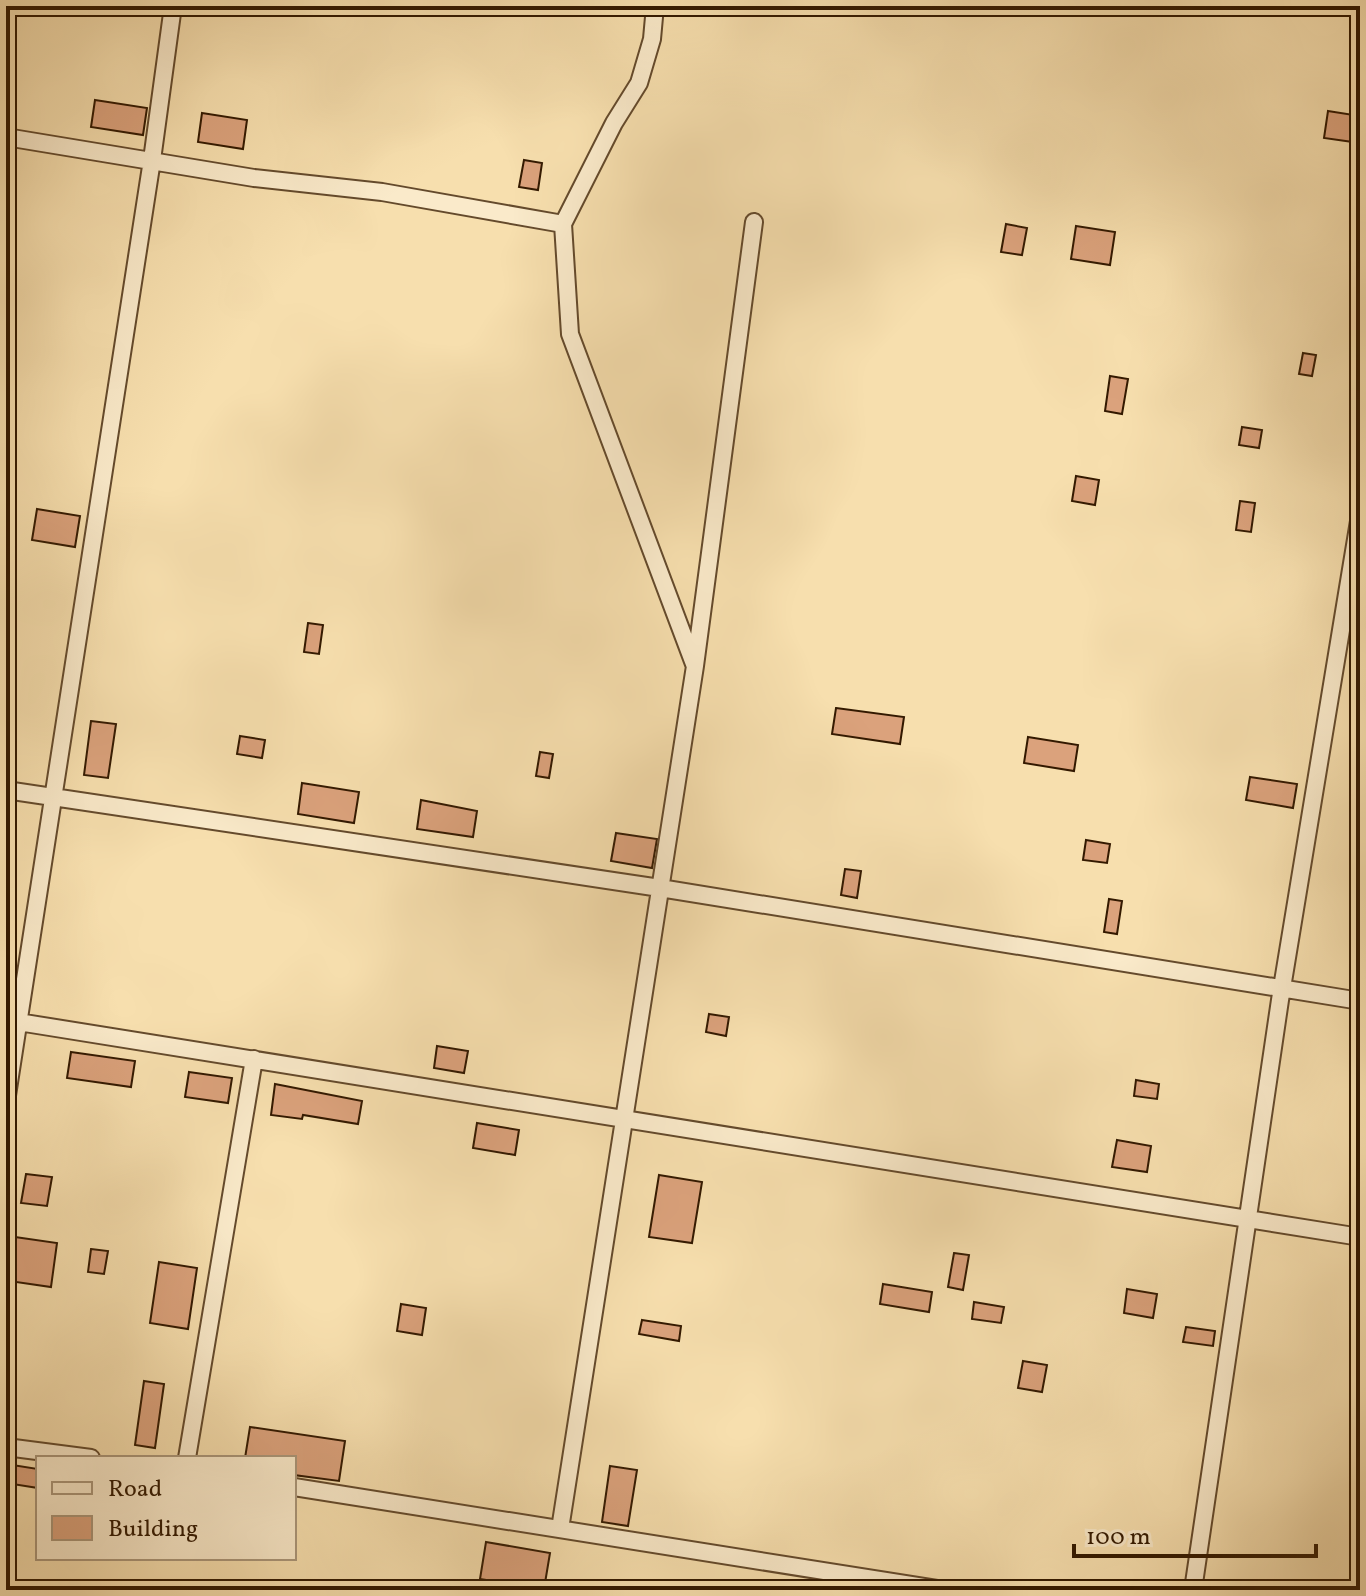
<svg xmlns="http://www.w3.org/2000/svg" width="1366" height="1596" font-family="Vollkorn,serif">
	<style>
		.building { fill: #dba27c; stroke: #331900; stroke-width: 2 }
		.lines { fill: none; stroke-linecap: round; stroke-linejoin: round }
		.minor-casing { stroke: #644a2c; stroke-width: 20 }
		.minor { stroke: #faeaca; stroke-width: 16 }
	</style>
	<rect width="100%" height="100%" fill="#f7dfae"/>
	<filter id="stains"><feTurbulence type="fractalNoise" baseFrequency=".0025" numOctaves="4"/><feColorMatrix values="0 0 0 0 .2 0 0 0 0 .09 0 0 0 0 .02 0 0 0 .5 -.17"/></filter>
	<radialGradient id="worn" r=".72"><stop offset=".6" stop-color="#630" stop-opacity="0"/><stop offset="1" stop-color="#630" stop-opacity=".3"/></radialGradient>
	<!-- building -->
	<path class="building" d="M95,100l52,8 -4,27 -52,-8z
		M1328,111l32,5v27l-36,-5z
		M202,113l45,7 -4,29 -45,-7z
		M524,160l18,3 -4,27 -19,-3z
		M1006,224l21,4 -5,27 -21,-3z
		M1076,226l39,6 -5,33 -39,-6z
		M1303,353l13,2 -4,21 -13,-2z
		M1110,376l18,3 -6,35 -17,-3z
		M1242,427l20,3 -3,18 -20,-3z
		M1076,476l23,4 -4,25 -23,-4z
		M1240,501l15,2 -4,29 -15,-2z
		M37,509l43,7 -5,31 -43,-7z
		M308,623l15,2 -4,29 -15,-2z
		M836,708l68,9 -4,27 -68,-10z
		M91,721l25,3 -8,54 -24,-3z
		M240,736l25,4 -3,18 -25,-4z
		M1028,737l50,8 -4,26 -50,-8z
		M540,752l13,2 -4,24 -13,-2z
		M1250,777l47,7 -4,24 -47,-8z
		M302,783l57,9 -5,31 -56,-9z
		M421,800l56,11 -4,26 -56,-8z
		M616,833l41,6 -5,29 -41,-7z
		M1086,840l24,4 -3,19 -24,-3z
		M845,869l16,2 -4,27 -16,-3z
		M1109,899l13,2 -5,33 -13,-2z
		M709,1014l20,3 -3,19 -20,-4z
		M437,1046l31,5 -4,22 -30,-5z
		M71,1052l64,9 -4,26 -64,-9z
		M189,1072l43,6 -4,25 -43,-6z
		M1136,1080l23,4 -2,15 -23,-3z
		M275,1084l87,17 -4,23 -55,-9 -1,4 -31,-4z
		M477,1123l42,7 -4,25 -42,-7z
		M1117,1140l34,6 -4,26 -35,-5z
		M26,1174l26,3 -5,29 -26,-3z
		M659,1175l43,7 -10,61 -43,-6z
		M15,1237l42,6 -6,44 -42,-6z
		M91,1249l17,2 -4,23 -16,-2z
		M954,1253l15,2 -6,35 -15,-3z
		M159,1262l38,6 -9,61 -38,-6z
		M883,1284l49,8 -3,20 -49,-8z
		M1127,1289l30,5 -4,24 -29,-5z
		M974,1302l30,5 -3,16 -29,-4z
		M401,1304l25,4 -4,27 -25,-4z
		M642,1320l39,6 -2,15 -40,-7z
		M1186,1327l29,4 -2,15 -30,-4z
		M1023,1361l24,4 -5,27 -24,-4z
		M144,1381l20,3 -9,64 -20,-3z
		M250,1427l95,14 -6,40 -45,-6v-17h-49z
		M6,1464l32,5v19l-32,-5z
		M610,1466l27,4 -9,56 -26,-4z
		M486,1542l64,11 -6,36 -64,-10z"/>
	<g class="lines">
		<defs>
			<path id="minor" d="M655,6l-3,33 -13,44 -25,40 -51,101 7,110 124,330
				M6,137l248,41 128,14 181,32
				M6,790l654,98 700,113
				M6,1020l1354,217
				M6,1102l146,-942 21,-154
				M6,1447l85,11
				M187,1458l67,-399
				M294,1487l649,103
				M560,1529l135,-863 59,-444
				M1193,1590l87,-590 80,-485"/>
		</defs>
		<!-- minor casing -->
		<use href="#minor" class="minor-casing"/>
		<!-- minor -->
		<use href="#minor" class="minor"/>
	</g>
	<!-- margin -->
	<rect width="1366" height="1596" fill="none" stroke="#f7dfae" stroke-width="32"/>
	<rect x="8" y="8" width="1350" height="1580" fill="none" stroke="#331900" stroke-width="4"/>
	<rect x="16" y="16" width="1334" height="1564" fill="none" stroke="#331900" stroke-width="2"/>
	<!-- legend -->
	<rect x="36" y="1456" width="260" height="104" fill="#faeaca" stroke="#aa9679" stroke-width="2"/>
	<rect x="52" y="1482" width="40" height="12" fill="#faeaca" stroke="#aa9679" stroke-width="2"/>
	<text x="108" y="1496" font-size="24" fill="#331900">Road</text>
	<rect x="52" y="1516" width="40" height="24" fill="#dba27c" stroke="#aa9679" stroke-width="2"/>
	<text x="108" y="1536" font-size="24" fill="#331900">Building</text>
	<!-- scale -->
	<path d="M1074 1544v12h242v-12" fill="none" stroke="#331900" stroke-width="4"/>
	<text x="1086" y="1544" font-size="24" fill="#331900" stroke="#faeaca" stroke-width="6" paint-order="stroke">100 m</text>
	<rect width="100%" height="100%" filter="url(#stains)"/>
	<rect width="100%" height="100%" fill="url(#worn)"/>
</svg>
